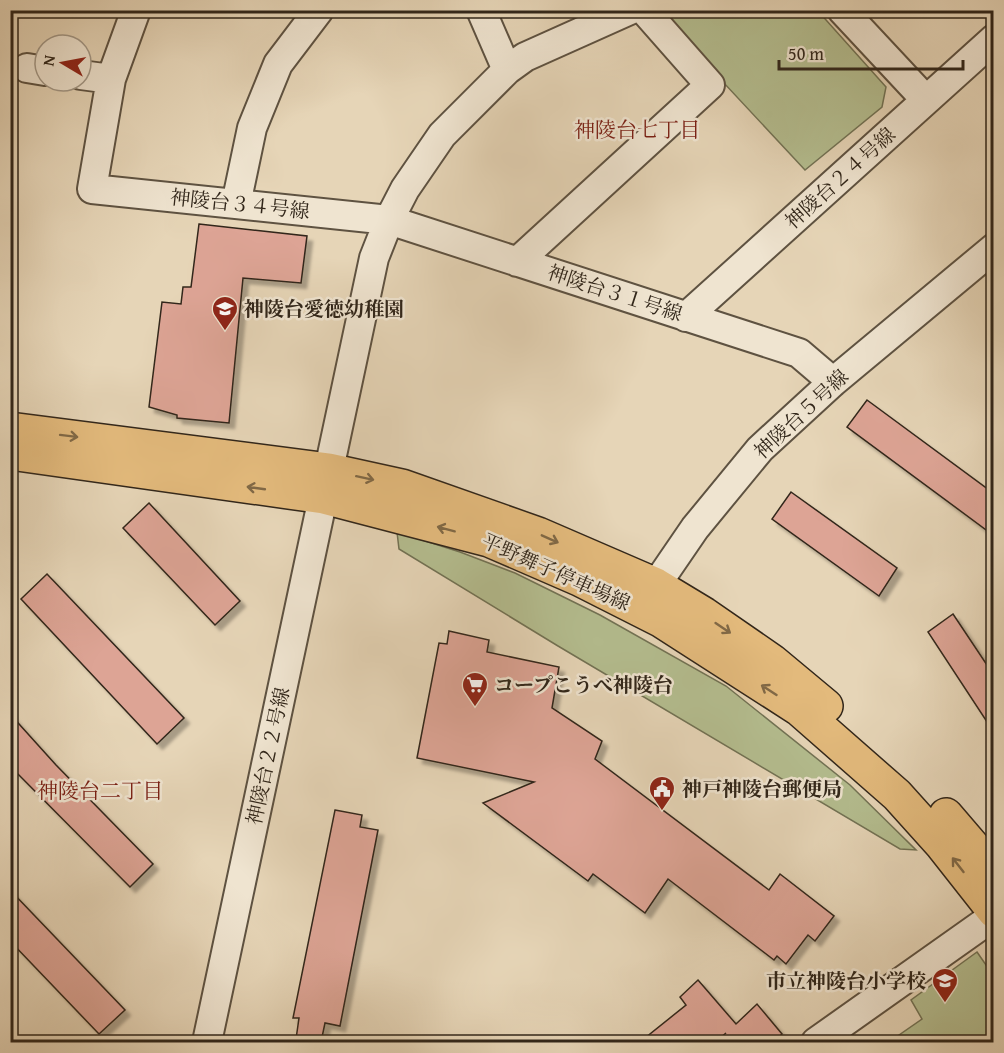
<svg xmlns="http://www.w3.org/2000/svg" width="1004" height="1053" font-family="'Gentium Book Plus','Noto Serif JP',serif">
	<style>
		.green { fill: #b4bd8f; stroke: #727254; stroke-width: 1.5 }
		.building { fill: #dda495; stroke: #31261a; stroke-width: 1.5; filter: url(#shadow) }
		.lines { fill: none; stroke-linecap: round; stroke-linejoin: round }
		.minor-casing { stroke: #5e5241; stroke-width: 32 }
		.major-casing { stroke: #31261a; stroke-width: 36 }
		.minor { stroke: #efe4d0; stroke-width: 28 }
		.major { stroke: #e3ba7c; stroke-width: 33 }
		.oneway { stroke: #816946 }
		.labels { text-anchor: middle; stroke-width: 5; stroke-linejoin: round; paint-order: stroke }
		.street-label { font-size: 20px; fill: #31261a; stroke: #efe4d0 }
		.poi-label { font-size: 20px; font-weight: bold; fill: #31261a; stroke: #efe4d0; text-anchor: start }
		.neighbourhood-label { font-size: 21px; fill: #7a1f14; stroke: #efe4d0 }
	</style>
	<defs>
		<filter id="shadow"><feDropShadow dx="5.5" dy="5.5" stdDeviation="1.5" flood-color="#0004"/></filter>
	</defs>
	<rect width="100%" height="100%" fill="#e6d5b7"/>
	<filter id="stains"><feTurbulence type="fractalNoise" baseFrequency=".00333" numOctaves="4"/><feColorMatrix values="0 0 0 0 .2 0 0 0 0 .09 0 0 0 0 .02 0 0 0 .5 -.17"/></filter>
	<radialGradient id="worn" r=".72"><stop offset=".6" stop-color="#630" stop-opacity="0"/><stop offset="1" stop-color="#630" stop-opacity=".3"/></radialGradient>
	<!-- green -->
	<path class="green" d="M673,11h145l68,76 -4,20 -77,63 -136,-146z
		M397,532l63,20 55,21 85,42 126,71 124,99 66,65 -16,-1 -342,-203 -159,-97z
		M977,952l16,23v67h-104l33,-23 -11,-19z"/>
	<!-- building -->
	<path class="building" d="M199,224l108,12 -6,47 -58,-5 -14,145 -52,-5v-3l-28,-8 13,-105 19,2 2,-17h8z
		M867,400l126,93v42l-146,-108z
		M791,492l106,76 -18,28 -107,-77z
		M149,503l91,98 -25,24 -92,-97z
		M47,574l137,144 -27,26 -136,-145z
		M953,614l40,60v57l-65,-99z
		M449,631l40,9 -2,12 72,15 -7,41 50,33 -7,18 174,131 11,-16 54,42 -19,25 -7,-6 -22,29 -9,-8 -3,4 -106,-81 -23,34 -52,-39 -5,7 -105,-78 51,-21 -117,-24 22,-115 8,1z
		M10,714l46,51 97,99 -23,23 -120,-121z
		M335,810l27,5 -2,12 18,3 -38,196 -15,-3 -4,19h-4l-21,-3 3,-21h-6z
		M10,890l115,120 -26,24 -89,-93z
		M698,980l38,44 21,-20 25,30 -9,8h-57l10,-9 -11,9h-75l46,-37 -6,-8z"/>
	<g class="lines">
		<defs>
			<path id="minor" d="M136,10l-25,69 -19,110 297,31 410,133 34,29
				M481,10l26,60
				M842,10l84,90
				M27,68l18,3
				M81,75l30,4
				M236,204l16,-76 26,-64 41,-54
				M517,262l193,-177 -66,-75
				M686,317l308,-278
				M648,606l8,-21 39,-57 65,-79 73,-67 161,-134
				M207,1042l167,-784 15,-38 16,-31 37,-54 65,-65 18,-13 105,-47
				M816,1042l178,-126"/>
			<path id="major" d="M10,429l319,41 73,16 136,48 118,51 48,29 68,47 54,45
				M10,453l314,44 165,43 90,39 83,42 137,88 98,86 45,50 52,66
				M946,815l48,56"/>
		</defs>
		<!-- minor casing -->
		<use href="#minor" class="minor-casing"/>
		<!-- major casing -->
		<use href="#major" class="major-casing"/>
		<!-- minor -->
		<use href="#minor" class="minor"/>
		<!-- major -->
		<use href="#major" class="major"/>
	</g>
	<!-- one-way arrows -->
	<defs><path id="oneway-shaft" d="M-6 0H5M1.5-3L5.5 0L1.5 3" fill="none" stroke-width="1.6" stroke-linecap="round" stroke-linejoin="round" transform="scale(1.5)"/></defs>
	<g class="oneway">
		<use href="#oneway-shaft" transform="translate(69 436) rotate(7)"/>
		<use href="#oneway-shaft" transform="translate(365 478) rotate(12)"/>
		<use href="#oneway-shaft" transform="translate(256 488) rotate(-172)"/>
		<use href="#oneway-shaft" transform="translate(446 529) rotate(-165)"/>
		<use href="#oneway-shaft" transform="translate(550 539) rotate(24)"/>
		<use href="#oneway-shaft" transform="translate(723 628) rotate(34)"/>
		<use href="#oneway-shaft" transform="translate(769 690) rotate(-147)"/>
		<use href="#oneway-shaft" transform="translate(958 865) rotate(-128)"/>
	</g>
	<!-- icons -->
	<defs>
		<symbol id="school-pin" viewBox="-11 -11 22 30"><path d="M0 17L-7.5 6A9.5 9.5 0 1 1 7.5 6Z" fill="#8f2418" stroke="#efe4d0"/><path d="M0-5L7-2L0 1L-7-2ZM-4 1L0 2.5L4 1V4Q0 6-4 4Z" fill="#fff"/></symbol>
		<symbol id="supermarket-pin" viewBox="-11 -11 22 30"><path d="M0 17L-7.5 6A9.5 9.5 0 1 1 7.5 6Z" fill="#8f2418" stroke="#efe4d0"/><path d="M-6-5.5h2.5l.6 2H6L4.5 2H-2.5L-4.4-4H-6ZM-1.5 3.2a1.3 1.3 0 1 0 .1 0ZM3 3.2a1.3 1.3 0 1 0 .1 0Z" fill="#fff"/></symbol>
		<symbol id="civic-pin" viewBox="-11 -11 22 30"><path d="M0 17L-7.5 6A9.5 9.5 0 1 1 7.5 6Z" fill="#8f2418" stroke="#efe4d0"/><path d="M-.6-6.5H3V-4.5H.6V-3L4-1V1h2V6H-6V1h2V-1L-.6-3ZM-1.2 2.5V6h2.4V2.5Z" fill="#fff"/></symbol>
	</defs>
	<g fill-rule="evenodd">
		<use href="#school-pin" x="210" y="294" width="30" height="40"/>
		<use href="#supermarket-pin" x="460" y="670" width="30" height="40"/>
		<use href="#civic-pin" x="647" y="774" width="30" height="40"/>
		<use href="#school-pin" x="930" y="966" width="30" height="40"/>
	</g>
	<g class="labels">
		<!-- street labels -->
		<g class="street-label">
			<text transform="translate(840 178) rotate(-42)" y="7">神陵台２４号線</text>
			<text transform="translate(240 204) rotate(6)" y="7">神陵台３４号線</text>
			<text transform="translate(615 293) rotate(18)" y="7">神陵台３１号線</text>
			<text transform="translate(801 414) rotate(-43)" y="7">神陵台５号線</text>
			<text transform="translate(556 572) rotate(24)" y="7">平野舞子停車場線</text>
			<text transform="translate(268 756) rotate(-78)" y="7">神陵台２２号線</text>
		</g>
		<!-- poi labels -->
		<g class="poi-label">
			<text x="244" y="316">神陵台愛徳幼稚園</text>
			<text x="494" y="692">コープこうべ神陵台</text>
			<text x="682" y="796">神戸神陵台郵便局</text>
			<text x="926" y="988" text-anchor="end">市立神陵台小学校</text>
		</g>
		<!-- neighbourhood labels -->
		<g class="neighbourhood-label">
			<text x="637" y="137">神陵台七丁目</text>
			<text x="100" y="798">神陵台二丁目</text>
		</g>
	</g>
	<!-- margin -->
	<rect width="1004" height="1053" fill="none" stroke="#e6d5b7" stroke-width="36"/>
	<rect x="12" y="12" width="980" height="1029" fill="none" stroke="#31261a" stroke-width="3"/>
	<rect x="18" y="18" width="968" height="1017" fill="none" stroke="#31261a" stroke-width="1.5"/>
	<!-- north arrow -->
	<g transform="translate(63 63) rotate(280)"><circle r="28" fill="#efe4d0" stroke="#a39887" stroke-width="1.5"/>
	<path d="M0-4.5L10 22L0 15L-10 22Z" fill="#8f2418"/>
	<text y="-9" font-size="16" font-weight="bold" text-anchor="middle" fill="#31261a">N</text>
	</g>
	<!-- scale -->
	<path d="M779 60v9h184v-9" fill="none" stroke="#31261a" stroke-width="3"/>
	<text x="788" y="60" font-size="18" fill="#31261a" stroke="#efe4d0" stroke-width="4.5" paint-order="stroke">50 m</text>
	<rect width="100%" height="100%" filter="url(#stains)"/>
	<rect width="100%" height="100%" fill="url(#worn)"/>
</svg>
